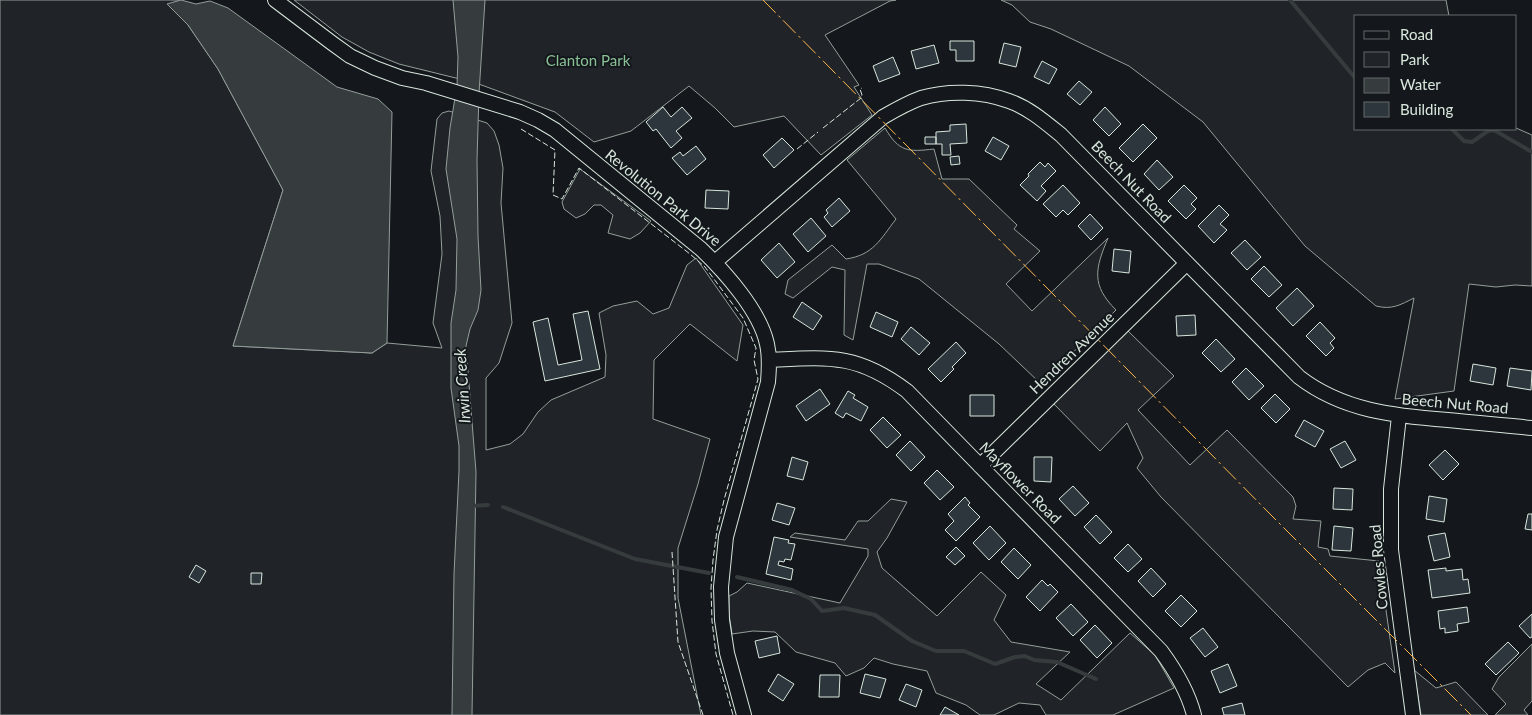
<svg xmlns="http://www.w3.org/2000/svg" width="1532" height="715" font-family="Lato,sans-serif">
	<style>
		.green { fill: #202428; stroke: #939e99 }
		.parking { fill: #24282b; stroke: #939e99 }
		.water { fill: #363b3e; stroke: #939e99 }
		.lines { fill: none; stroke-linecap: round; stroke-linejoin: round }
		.stream { stroke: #363b3e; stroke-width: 4 }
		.building { fill: #2c363c; stroke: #d8e6dc }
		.minor-casing { stroke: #d8e6dc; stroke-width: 16 }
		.minor { stroke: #14181c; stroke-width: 14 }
		.fence { stroke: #d8e6dc; stroke-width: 1; stroke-dasharray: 6 2.5; stroke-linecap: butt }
		.power { stroke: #ffb74d; stroke-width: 1; stroke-dasharray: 18 4 2.5 4; stroke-linecap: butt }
		.labels { text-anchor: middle; stroke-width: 4; stroke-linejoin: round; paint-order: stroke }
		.park-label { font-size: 15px; fill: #8ac095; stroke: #14181c }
		.street-label { font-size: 15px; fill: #d8e6dc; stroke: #14181c }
		.water-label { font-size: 16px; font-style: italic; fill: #d8e6dc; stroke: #14181c }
	</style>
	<rect width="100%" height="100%" fill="#14181c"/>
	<!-- green -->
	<path class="green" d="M0,0h182l-14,5 20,20 30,44 65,121 -50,156 139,7 15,-10 55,5 -9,-25 9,-69 -2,-38 -9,-45 6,-52 5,-6 7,-2 38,12 7,8 5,14 4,23 -2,35 11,120 -13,40 -13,15v72l24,-6 13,-10 15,-22 13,-12 54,-23 1,-22 -7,-42 14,-7 24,-5 16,13 16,-6 18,-43 9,-7 47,67 -6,36 -47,-37 -36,36 -1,59 57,20 -12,45 -20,64v50l23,117h-701z
		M294,0h602l-6,1 -65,34 34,50 -5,2 18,28 -51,40 -37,-39 -50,11 -19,-19 -26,-22 -58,45 -37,11 -39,-30 -79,-29 -77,-19 -30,-12 -27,-15z
		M1001,0h445l3,16h-93v113l160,-1 16,7v151l-17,-1 -19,2 -27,-3 -15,107 -59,8 19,-101c-14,7 -22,12 -38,8l-71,-60 -102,-124 -74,-56 -78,-37 -21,-7 -18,-17z
		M885,128c14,24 23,24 49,21l8,30h27l48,46 -3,4 26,22 -34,33 26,27 76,-73c-13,31 -17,47 8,72l-75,74 -42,-40 -80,-65 -40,-15h-12l-14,76 -9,-5 1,-65 -13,-3 -39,31 -8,-4 3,-14 44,-35 14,14c27,-4 34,-19 50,-40l-49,-59z
		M580,169l71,52 -11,12 -10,6 -22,-6 5,-18 -12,-10h-7l-9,9 -9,4 -12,-9 -2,-7z
		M1128,331l46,45 -36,34 52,55 37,-35 66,67 3,9 -3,13 28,2 -3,26 10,2 2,7 49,5 16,112 -10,-10 -17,7 -20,17 -187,-190 -24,-29 6,-10 -16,-35 -27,28 -47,-48z
		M891,499l16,3 -20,36 -10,14 5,16 55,48 44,-44 25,23 -12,25 17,22 59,10 -34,32 25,16 69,-67 25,22 19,33 -61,27h-67l-6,-10 -21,-2 -25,12h-14l-14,-10 -30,-12 -9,-22 -34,-7 -19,-6 -10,10 -18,8 -11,-13 -39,-11 -21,-20 -22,-1 -21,3 -3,-20v-18l8,-4 10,-9 93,20 28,-47v-7l-78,-12 5,-4 50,7 13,-19h10z
		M1414,670l22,18 20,-6 32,33h-67z"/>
	<!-- parking -->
	<path class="parking" d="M1532,644v57l-8,9 4,5h-33l11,-11 -14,-15 7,-12z"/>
	<!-- water -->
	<path class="water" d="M181,0l15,4 14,-3 18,7 109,79 41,12 14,13 -5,231 -15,10 -139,-7 50,-156 -65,-121 -30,-44 -21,-21z
		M453,0h32l-6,93 -2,67 1,76 3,54 -3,20 -8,19 -4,17 10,126 -4,243h-20l2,-141 5,-103v-25l-8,-58v-65l5,-33 1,-51 -11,-70 4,-41 7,-42 1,-29z"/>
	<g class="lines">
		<!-- stream -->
		<path class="stream" d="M1290,0l66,79
			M1452,129l12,12 8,1 16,-11 6,-1 38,22
			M470,506l18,-1
			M503,507l132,52 74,14
			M737,577l55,13 19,9 11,12 22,-3 31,7 37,26 24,10h28l31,13 20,-7 10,-1 9,4 23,2 39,17"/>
	</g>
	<!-- building -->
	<path class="building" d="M950,41h24v20h-18v-11h-6z
		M1004,43l17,4 -5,20 -17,-4z
		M934,45l5,18 -23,6 -5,-18z
		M893,57l7,17 -21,8 -6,-16z
		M1042,61l15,8 -8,15 -15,-7z
		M1079,81l13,11 -12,13 -13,-11z
		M663,107l8,10 11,-10 10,11 -16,13 6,7 -11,10 -15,-19 -3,2 -7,-9z
		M1105,107l16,17 -12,12 -16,-16z
		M966,124l1,19 -17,1 1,11h-9v-11h-6v-12l14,-1v-6z
		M1143,124l14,14 -24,24 -14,-14z
		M925,137h11v7h-11z
		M993,137l16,9 -8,14 -16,-9z
		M782,138l12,12 -20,18 -11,-13z
		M696,146l10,13 -19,16 -15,-17 8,-6 3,4z
		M959,156l1,8 -9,1 -1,-8z
		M1157,160l16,17 -14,13 -15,-16z
		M1040,162l5,5 3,-4 8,8 -15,15 5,5 -9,10 -17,-16 9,-9 -1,-2z
		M1063,185l17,18 -12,12 -5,-5 -7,7 -13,-13z
		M1184,185l13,13 -6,6 5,5 -10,10 -18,-18z
		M706,190l23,1 -1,18 -23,-1z
		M839,198l11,13 -18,16 -8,-10 4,-4 -2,-3z
		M1219,205l10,10 -9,9 7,6 -13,13 -16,-17z
		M1090,214l13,14 -12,12 -13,-14z
		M811,218l15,18 -18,16 -15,-18z
		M1245,240l16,17 -14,13 -16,-17z
		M779,243l16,19 -18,16 -16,-18z
		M1114,249l17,2 -2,22 -17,-2z
		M1264,266l18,19 -13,12 -18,-18z
		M1297,288l17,18 -21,20 -17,-18z
		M802,302l20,14 -9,14 -20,-13z
		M588,311l12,58 -55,12 -12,-59 15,-4 10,47 24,-5 -9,-46z
		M876,312l22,10 -6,15 -22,-10z
		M1195,315l1,20 -19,1 -1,-20z
		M1320,322l15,16 -5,5 4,5 -8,8 -20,-20z
		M911,327l19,16 -11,12 -18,-16z
		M1216,339l19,20 -14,13 -19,-19z
		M956,342l10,11 -14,14 2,2 -13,13 -13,-13z
		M1473,364l23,4 -3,17 -23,-4z
		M1246,368l18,18 -15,14 -17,-18z
		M1510,368l22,3 -1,19 -24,-4z
		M820,389l10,15 -24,17 -10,-15z
		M848,391l7,4 -2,3 15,9 -7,14 -15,-8 -3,5 -8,-5z
		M1275,394l15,15 -14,14 -15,-15z
		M970,395h24v21h-24z
		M883,417l18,18 -14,13 -17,-18z
		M1304,420l20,11 -9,16 -20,-11z
		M910,441l15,16 -14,14 -15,-16z
		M1345,441l11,19 -15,8 -11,-19z
		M1445,450l14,14 -16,16 -14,-15z
		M792,457l16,5 -5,18 -16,-4z
		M1034,457h18l-1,25 -17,-1z
		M937,470l17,17 -14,13 -16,-17z
		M1073,486l16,17 -14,13 -16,-17z
		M1334,488l19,1 -1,21 -19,-1z
		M1429,496l18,3 -3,23 -18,-3z
		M965,497l5,6 -2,2 12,12 -24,24 -11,-11 9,-9 -6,-7z
		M777,503l18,5 -6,17 -17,-5z
		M1528,514h4v16l-7,-1z
		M1096,515l16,17 -12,12 -16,-17z
		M990,526l16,17 -17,17 -16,-17z
		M1334,526l19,2 -2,23 -19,-1z
		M1445,533l5,24 -16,4 -6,-25z
		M774,537l15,3 -1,3 7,1 -4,16 -6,-1 -1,3 -5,-1 -1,4 15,4 -2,11 -25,-6z
		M1128,544l14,15 -14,13 -14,-14z
		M956,547l9,9 -10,9 -9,-8z
		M1014,548l17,17 -13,14 -17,-17z
		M196,565l10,6 -7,12 -10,-6z
		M1151,568l15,16 -13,13 -15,-16z
		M1446,568v3l16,-2 1,11 5,-1 2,14 -38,5 -4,-28z
		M251,573h11l-1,11h-10z
		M1042,580l6,6 2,-2 8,8 -18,19 -14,-14z
		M1181,595l16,16 -16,16 -16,-16z
		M1071,604l17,18 -15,14 -17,-18z
		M1467,607l2,15 -12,2 1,7 -13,2v-5l-5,1 -2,-18z
		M1532,614v23l-2,1 -11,-12z
		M1095,625l17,18 -15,15 -17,-18z
		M1203,628l15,19 -13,10 -15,-19z
		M777,636l3,17 -21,5 -4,-17z
		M1508,642l11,11 -23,22 -11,-11z
		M1228,664l9,22 -17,7 -9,-22z
		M778,674l16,10 -11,17 -15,-10z
		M865,674l21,5 -6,19 -20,-5z
		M820,675h20l-1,22h-20z
		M906,684l16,6 -6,17 -17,-7z
		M1242,703l3,12h-21l-2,-7z
		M945,707l14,8h-19z"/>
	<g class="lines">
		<defs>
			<path id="minor" d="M275,0l57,43 18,13 25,12 27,10 24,5 94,29 18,8 17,10 146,119c24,23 59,62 66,95 3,13 2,25 1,38l-42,155 -5,50 1,33 5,33 17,62
				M715,262l168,-145c12,-7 24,-14 38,-19 27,-8 61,-7 88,3 20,7 36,21 52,34l238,242c44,34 96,39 149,43 28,3 56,5 84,8
				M769,360c59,-3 88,-7 138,31l254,260c14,19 27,41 33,64
				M1399,416l-8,73v61l22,165
				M980,466l207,-203"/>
		</defs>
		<!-- minor casing -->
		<use href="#minor" class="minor-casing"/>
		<!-- minor -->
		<use href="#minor" class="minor"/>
		<!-- fence -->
		<path class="fence" d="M823,128l38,-30 1,-3 -2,-6 2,-1
			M521,129l34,21 -2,45 9,4 17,-31 111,86 15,13 38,51 13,30 -2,12 4,19 -34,121 -7,30 -4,30 -2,28 1,33 4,33 17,61
			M797,149l21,-17
			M672,552l6,90 25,73"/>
		<!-- power -->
		<path class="power" d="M763,0l509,516 199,199"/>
	</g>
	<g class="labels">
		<!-- park labels -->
		<g class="park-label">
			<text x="588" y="66">Clanton Park</text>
		</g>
		<!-- street labels -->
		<g class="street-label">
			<text transform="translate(1131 182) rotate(46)" y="5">Beech Nut Road</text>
			<text transform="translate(663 198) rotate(39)" y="5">Revolution Park Drive</text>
			<text transform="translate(1072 353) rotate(-44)" y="5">Hendren Avenue</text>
			<text transform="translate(1455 404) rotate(5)" y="5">Beech Nut Road</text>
			<text transform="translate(1020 483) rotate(45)" y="5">Mayflower Road</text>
			<text transform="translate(1379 567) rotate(-95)" y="5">Cowles Road</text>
		</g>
		<!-- water labels -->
		<g class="water-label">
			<text transform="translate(462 386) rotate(-94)" y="6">Irwin Creek</text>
		</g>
	</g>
	<!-- legend -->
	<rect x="1354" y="15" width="162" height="115" fill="#14181c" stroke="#626a69"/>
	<rect x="1364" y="31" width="25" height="8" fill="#14181c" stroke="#626a69"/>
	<text x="1400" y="40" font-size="15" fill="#d8e6dc">Road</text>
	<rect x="1364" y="52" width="25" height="15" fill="#202428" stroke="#626a69"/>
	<text x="1400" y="65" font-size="15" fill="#d8e6dc">Park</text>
	<rect x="1364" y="78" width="25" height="15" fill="#363b3e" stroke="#626a69"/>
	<text x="1400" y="90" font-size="15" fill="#d8e6dc">Water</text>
	<rect x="1364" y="102" width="25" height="15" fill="#2c363c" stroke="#626a69"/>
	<text x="1400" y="115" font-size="15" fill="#d8e6dc">Building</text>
</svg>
